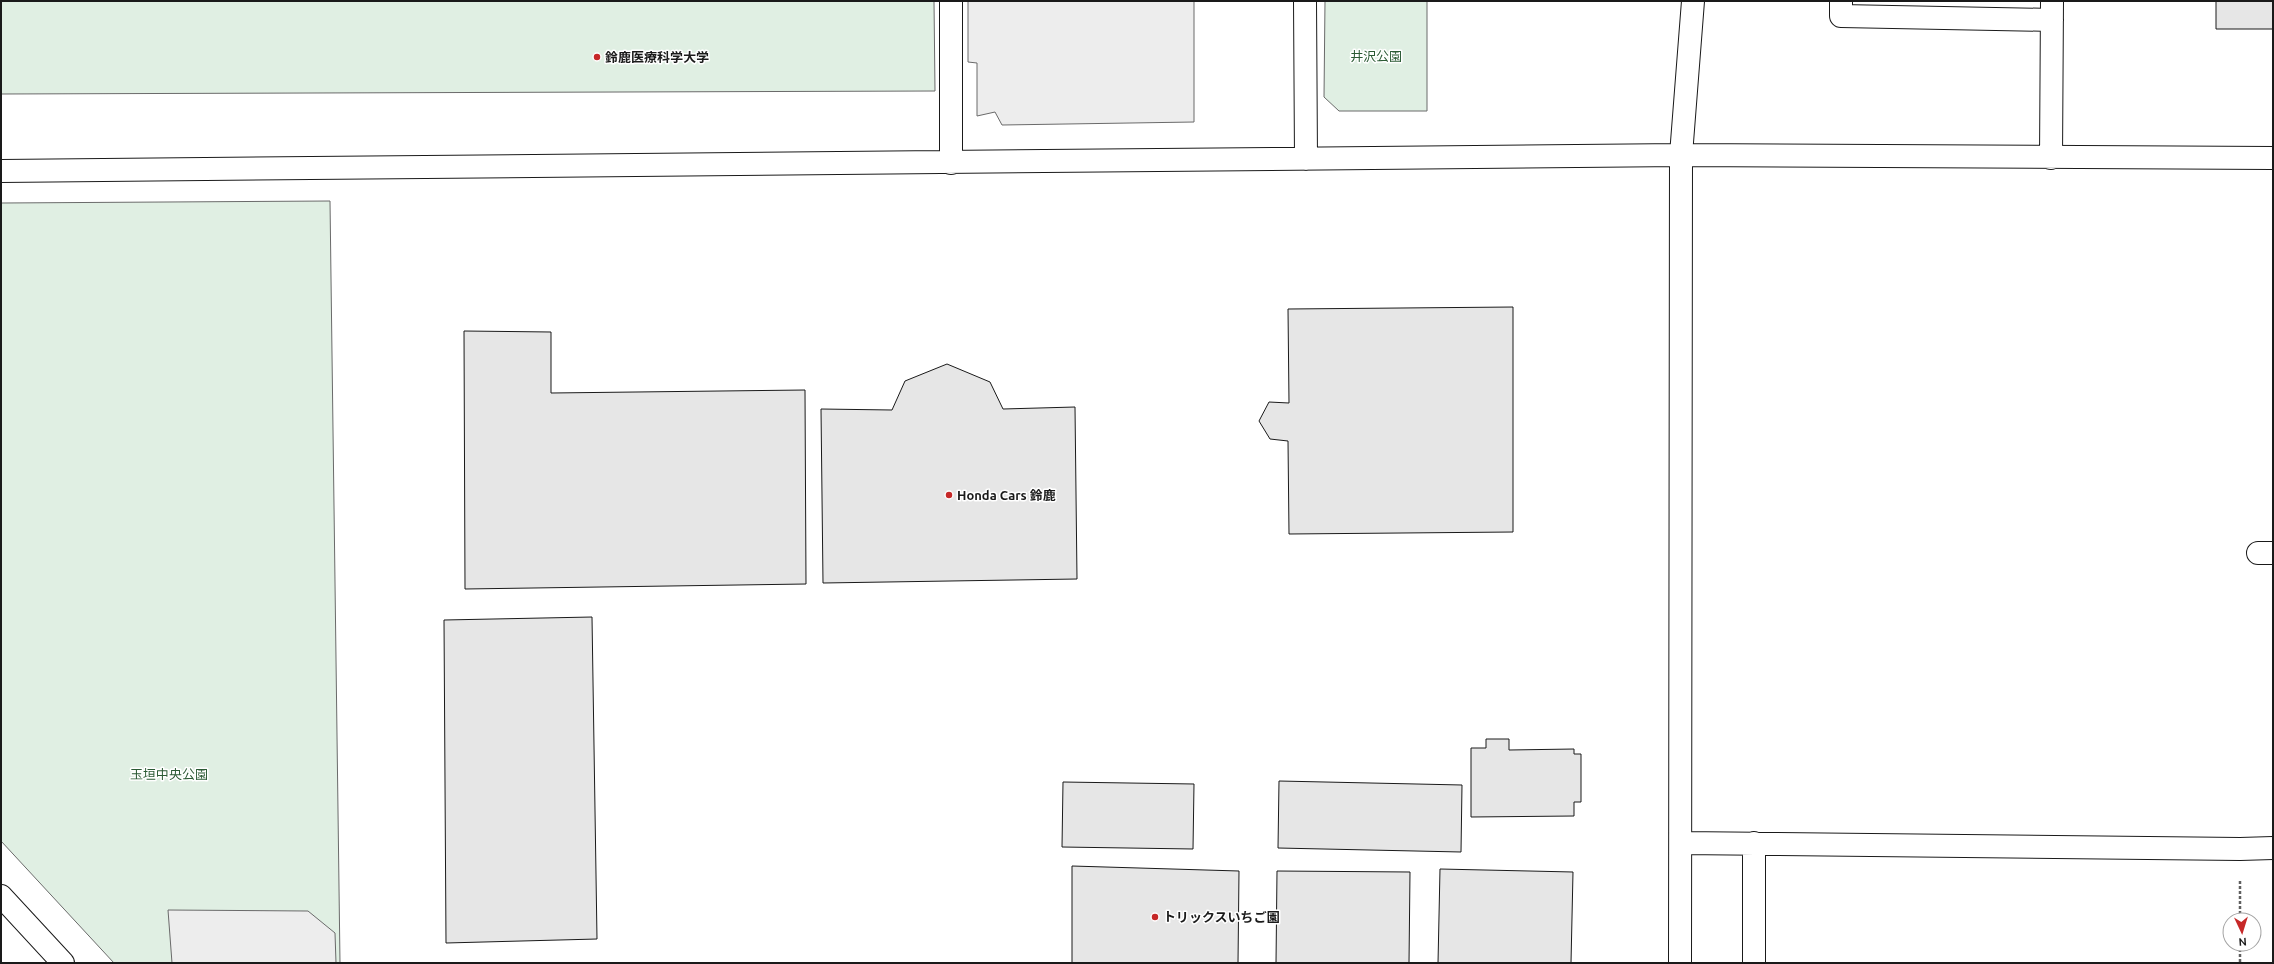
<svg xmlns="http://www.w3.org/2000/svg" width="2274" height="964" font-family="Ubuntu,'Noto Sans JP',sans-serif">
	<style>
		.green { fill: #e0efe3; stroke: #6a6a6a }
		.parking { fill: #ededed; stroke: #6a6a6a }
		.building { fill: #e6e6e6; stroke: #1a1a1a }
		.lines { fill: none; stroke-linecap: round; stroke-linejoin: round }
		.minor-casing { stroke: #1a1a1a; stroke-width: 24 }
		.path { stroke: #5f5f5f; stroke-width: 2.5; stroke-dasharray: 3 2; stroke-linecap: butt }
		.minor { stroke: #fff; stroke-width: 22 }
		.poi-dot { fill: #c62828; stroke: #fff; stroke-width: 1.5 }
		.labels { text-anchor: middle; stroke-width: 3; stroke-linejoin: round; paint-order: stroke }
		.park-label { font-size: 13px; fill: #2b5a34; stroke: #fff }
		.poi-label { font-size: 13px; font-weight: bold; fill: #1a1a1a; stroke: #fff; text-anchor: start }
	</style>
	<rect width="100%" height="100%" fill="#fff"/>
	<!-- green -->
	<path class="green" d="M1,1h933l1,90 -934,3z
		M1325,1h102v110h-88l-15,-14z
		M330,201l10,762h-226l-113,-122v-638z"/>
	<!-- parking -->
	<path class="parking" d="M968,1h226v121l-192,3 -7,-13 -18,4v-53l-9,-1z
		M168,910l140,1 27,22 1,30h-164z"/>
	<!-- building -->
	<path class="building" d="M2216,1h57v28h-57z
		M1513,307v225l-224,2 -1,-93 -18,-2 -11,-18 10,-19 20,1 -1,-94z
		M464,331l87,1v61l254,-3 1,194 -341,5z
		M947,364l43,18 13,27 72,-2 2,172 -254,4 -2,-174 71,1 13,-29z
		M592,617l5,322 -151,4 -2,-323z
		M1486,739h23v11l65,-1v5h7v48h-7v14l-103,1v-69h15z
		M1279,781l183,4 -1,67 -183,-4z
		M1063,782l131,2 -1,65 -131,-2z
		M1072,866l167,5 -1,92h-166z
		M1440,869l133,3 -2,91h-133z
		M1277,871l133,1 -1,91h-133z"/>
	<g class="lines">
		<defs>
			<path id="minor" d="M951,1v162
				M1305,1l1,158
				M1841,1v15l211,4
				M2051,158l1,-157
				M1,171l1680,-16 592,3
				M2258,553h15
				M1681,843l559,6 33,-1
				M1754,843v120
				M1,896l62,67
				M1680,963l1,-808 12,-154"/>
		</defs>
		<!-- minor casing -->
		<use href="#minor" class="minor-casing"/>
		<!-- path -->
		<path class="path" d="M2240,881v39
			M2240,944v19"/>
		<!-- minor -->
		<use href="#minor" class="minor"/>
	</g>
	<!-- markers -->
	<g class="poi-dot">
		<circle cx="597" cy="57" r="4"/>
		<circle cx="949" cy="495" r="4"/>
		<circle cx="1155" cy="917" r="4"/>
	</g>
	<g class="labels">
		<!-- park labels -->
		<g class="park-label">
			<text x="1376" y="61">井沢公園</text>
			<text x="169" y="779">玉垣中央公園</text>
		</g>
		<!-- poi labels -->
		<g class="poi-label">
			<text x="605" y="62">鈴鹿医療科学大学</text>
			<text x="957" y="500">Honda Cars 鈴鹿</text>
			<text x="1163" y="922">トリックスいちご園</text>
		</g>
	</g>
	<!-- border -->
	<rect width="2274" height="964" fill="none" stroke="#1a1a1a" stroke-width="4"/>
	<!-- north arrow -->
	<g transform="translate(2242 932) rotate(176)"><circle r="19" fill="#ffffff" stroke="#a3a3a3"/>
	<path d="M0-3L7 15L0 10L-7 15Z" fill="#c62828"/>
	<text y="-6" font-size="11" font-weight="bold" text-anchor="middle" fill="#1a1a1a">N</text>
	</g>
</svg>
